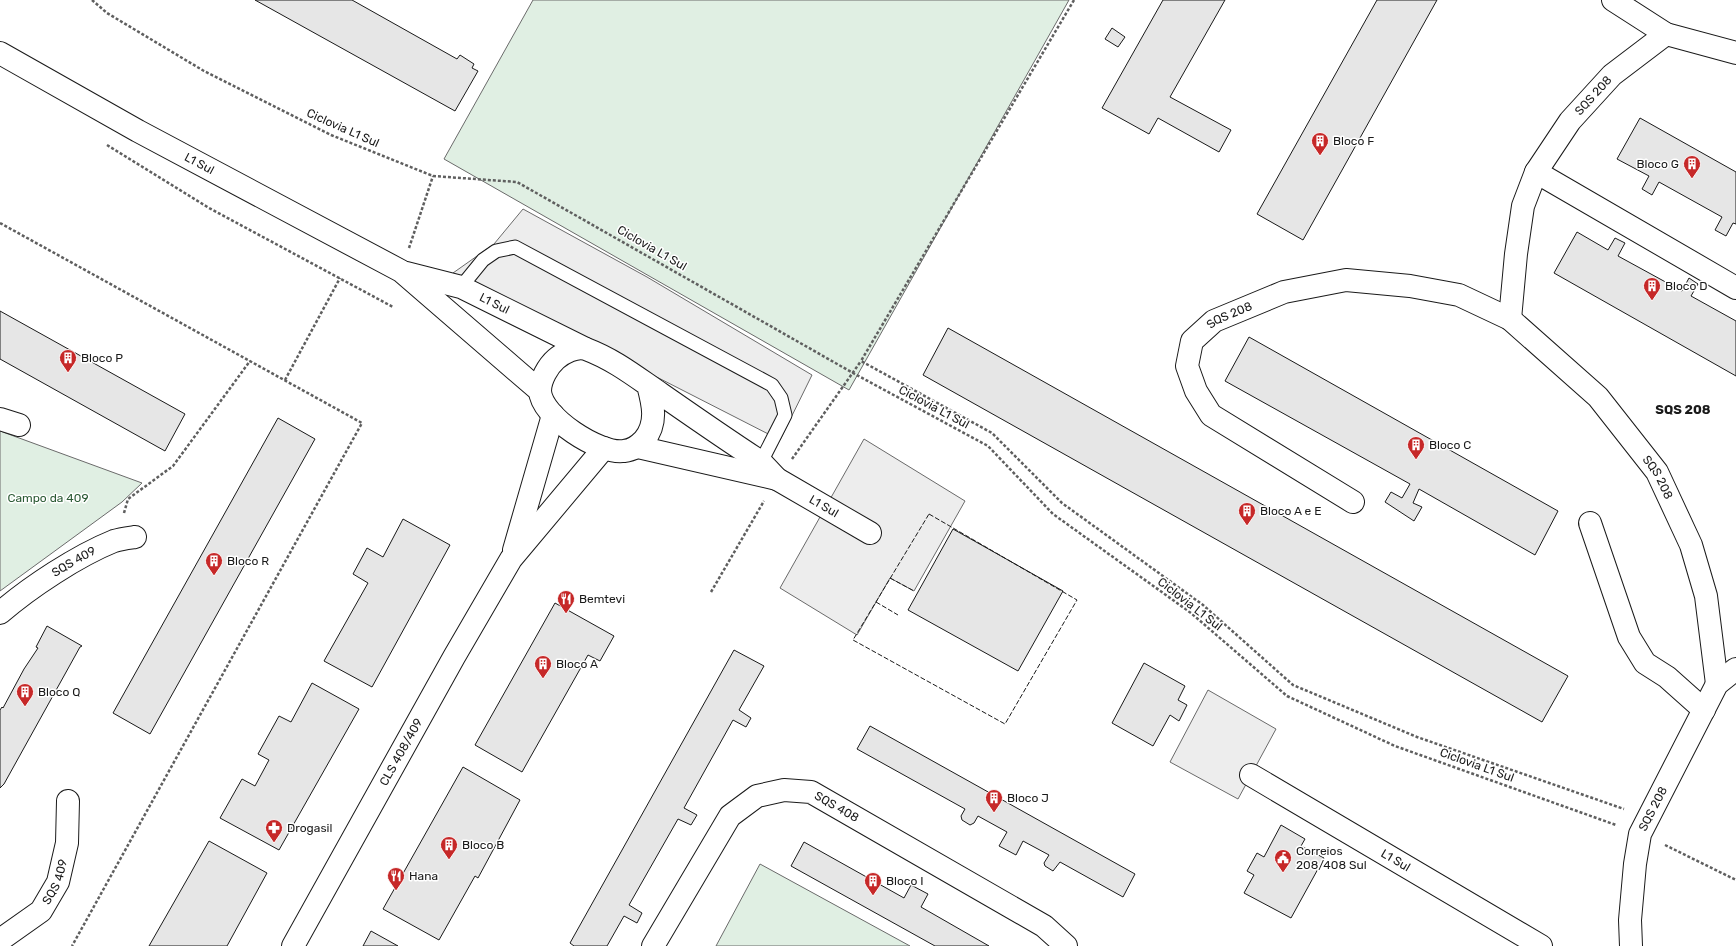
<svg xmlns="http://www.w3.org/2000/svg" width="1736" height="946" font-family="Rubik,sans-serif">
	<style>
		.green { fill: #e0efe3; stroke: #6a6a6a }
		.parking { fill: #ededed; stroke: #6a6a6a }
		.building { fill: #e6e6e6; stroke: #1a1a1a }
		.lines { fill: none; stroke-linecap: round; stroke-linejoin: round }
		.lane-casing { stroke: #1a1a1a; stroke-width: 15 }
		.street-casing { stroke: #1a1a1a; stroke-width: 24 }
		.secondary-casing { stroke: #1a1a1a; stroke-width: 24 }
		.path { stroke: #5f5f5f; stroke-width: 2.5; stroke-dasharray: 3 2; stroke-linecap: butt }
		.lane { stroke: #fff; stroke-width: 13 }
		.street { stroke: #fff; stroke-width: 22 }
		.secondary { stroke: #fff; stroke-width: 22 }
		.fence { stroke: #1a1a1a; stroke-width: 1; stroke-dasharray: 5 2; stroke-linecap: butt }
		.labels { text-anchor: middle; stroke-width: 3; stroke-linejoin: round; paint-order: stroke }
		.street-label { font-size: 12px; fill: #1a1a1a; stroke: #fff }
		.poi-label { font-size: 12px; fill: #1a1a1a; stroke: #fff; text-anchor: start }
		.park-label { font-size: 12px; fill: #2b5a34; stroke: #fff }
		.neighbourhood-label { font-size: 13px; font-weight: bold; fill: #1a1a1a; stroke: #fff }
	</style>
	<rect width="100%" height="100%" fill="#fff"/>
	<!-- green -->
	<path class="green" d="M533,0h536l-220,390 -405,-231z
		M0,431l142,52 -20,19 -122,89z
		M760,864l150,82h-194z"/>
	<!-- parking -->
	<path class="parking" d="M523,209l124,68 165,98 -32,65 -327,-167 41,-29z
		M864,439l101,62 -51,90 -24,-13 -33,57 -77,-47z
		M1208,690l68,39 -38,70 -68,-37z"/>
	<!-- building -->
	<path class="building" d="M255,0h97l105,59 3,-4 14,9 -2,4 6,3 -23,40z
		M1163,0h62l-55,97 61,33 -12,22 -61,-34 -9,16 -47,-26z
		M1377,0h60l-134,240 -46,-26z
		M1112,28l13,9 -7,10 -13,-8z
		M1640,118l96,54v52l-3,-1 -7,13 -11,-6 7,-13 -63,-35 -7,13 -10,-6 7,-13 -32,-17z
		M1577,232l31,18 7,-12 10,5 -7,13 64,35 7,-13 9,6 -7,12 45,25v55l-182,-103z
		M0,311l185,103 -20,37 -165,-92z
		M948,328l620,348 -26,46 -619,-347z
		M1249,337l309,174 -23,44 -116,-66 -6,14 9,4 -8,14 -29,-19 6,-10 11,6 8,-14 -185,-103z
		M278,418l37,21 -165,295 -37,-21z
		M403,519l47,26 -78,142 -48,-26 44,-78 -15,-9 14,-26 16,9z
		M953,529l110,62 -45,80 -110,-61z
		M555,603l59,33 -14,25 -12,-6 -66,117 -47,-27z
		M47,626l35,20 -2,1 -76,137 -4,4v-78l2,-3 1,1 21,-39 14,-21 -2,-1z
		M734,650l30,16 -25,44 12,8 -5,9 -13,-7 -49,88 13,7 -6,10 -13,-6 -49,86 13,8 -5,10 -13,-7 -17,30h-33l-4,-3z
		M1144,663l41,23 -7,14 9,5 -8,16 -9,-6 -17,31 -41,-23z
		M312,683l47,26 -80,141 -59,-32 22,-39 13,7 14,-26 -11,-6 21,-38 12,6z
		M870,726l265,148 -12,23 -63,-35 -7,9 -8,-5 -1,-3 5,-8 -26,-14 -7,14 -17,-9 8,-14 -29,-16 -4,7 -4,2 -8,-5 -1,-4 4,-7 -108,-60z
		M463,767l57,33 -42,78 -3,-2 -36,64 -56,-31z
		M1281,825l24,14 -4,7 23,12 -33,60 -47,-25 10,-18 -7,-4 10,-18 7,4z
		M209,841l58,32 -40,73h-78z
		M804,842l100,56 7,-13 17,9 -7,13 68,39h-54l-144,-80z
		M371,931l27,15h-35z"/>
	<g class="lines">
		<defs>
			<path id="lane" d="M461,287l22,-27 13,-9 19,-4 257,138 9,13 4,17 -24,47"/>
			<g id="street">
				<path d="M1613,0l53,34"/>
				<path d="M1536,172l200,116"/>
				<path id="s1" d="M1510,319l6,-65 7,-48 13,-34 34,-51 42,-46 54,-41 70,19"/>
				<path d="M0,419l19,6"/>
				<path id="s2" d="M1353,502l-142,-87 -15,-24 -9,-25 5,-25 22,-20 70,-29 62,-12 64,6 49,9 51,24 88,78 59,75 34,73 15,51 11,88"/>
				<path d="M1590,523l39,114 16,26 22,14 37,33"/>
				<path id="s3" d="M0,613c30,-26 77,-57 114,-72 6,-2 14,-3 21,-4"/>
				<path id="s4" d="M0,940l41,-29 17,-29 9,-39 1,-42"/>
				<path id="s5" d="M653,946l77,-130 27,-20 27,-6 27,2 233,134 22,20"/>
				<path id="s6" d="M1631,946l-1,-26 5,-56 5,-30 77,-150 19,-15"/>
			</g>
			<g id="secondary">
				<path id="s7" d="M0,53l138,78 263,140 139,120"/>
				<path id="s8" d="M406,273l55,14 123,61"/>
				<path id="s9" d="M648,385c5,19 10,38 -4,55 -6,6 -11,10 -20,11 -24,4 -83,-34 -84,-60 0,-11 8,-25 16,-32 7,-6 20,-13 30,-10 29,11 50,28 75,45 33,23 66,46 100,68l16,17 93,54"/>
				<path d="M638,447l139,32"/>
				<path d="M514,550l39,-135"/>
				<path id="s10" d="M1251,775l290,171"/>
				<path id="s11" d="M293,946l161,-289 57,-98 93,-111"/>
			</g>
		</defs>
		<!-- lane casing -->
		<use href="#lane" class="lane-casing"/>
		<!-- street casing -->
		<use href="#street" class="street-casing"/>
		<!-- secondary casing -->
		<use href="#secondary" class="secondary-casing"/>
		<!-- path -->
		<path class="path" d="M92,0l15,13 97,58 127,64 102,41 84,6 336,191 135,73 65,68 138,99 96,83 108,50 221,79
			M1074,0l-213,361 131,72 70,70 141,102 90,80 124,52 207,72
			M107,145l102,63 184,99
			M0,223l362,200 -290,523
			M409,248l24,-72
			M285,380l55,-102
			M792,459l69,-98
			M124,513l4,-14 45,-33 77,-105
			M711,592l53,-91
			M1665,845l71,35"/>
		<!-- lane -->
		<use href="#lane" class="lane"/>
		<!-- street -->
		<use href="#street" class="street"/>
		<!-- secondary -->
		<use href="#secondary" class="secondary"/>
		<!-- fence -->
		<path class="fence" d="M929,514l148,86 -72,124 -152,-84z
			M890,578l24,13
			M876,602l22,13"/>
	</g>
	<!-- icons -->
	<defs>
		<symbol id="building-pin" viewBox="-11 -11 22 30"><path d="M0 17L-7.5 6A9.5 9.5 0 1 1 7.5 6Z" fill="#c62828" stroke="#fff"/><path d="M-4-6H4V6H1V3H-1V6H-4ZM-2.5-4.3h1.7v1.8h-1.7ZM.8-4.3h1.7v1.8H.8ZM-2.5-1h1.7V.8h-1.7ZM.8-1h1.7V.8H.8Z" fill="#fff"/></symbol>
		<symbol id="restaurant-pin" viewBox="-11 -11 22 30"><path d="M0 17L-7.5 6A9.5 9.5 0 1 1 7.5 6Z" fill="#c62828" stroke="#fff"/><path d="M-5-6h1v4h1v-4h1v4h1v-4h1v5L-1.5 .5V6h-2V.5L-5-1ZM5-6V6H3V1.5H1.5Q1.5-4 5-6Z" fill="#fff"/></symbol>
		<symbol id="pharmacy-pin" viewBox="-11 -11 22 30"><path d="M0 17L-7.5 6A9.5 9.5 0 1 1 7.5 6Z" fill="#c62828" stroke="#fff"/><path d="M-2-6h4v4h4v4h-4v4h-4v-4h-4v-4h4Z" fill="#fff"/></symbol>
		<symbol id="civic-pin" viewBox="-11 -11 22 30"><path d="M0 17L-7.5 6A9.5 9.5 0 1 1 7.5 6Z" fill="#c62828" stroke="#fff"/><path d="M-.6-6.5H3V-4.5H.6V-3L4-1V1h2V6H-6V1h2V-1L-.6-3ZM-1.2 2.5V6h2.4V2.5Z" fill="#fff"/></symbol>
	</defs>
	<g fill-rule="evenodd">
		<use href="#building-pin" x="1310" y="131" width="20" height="27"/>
		<use href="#building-pin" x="1682" y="154" width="20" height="27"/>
		<use href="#building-pin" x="1642" y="276" width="20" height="27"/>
		<use href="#building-pin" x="58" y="348" width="20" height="27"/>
		<use href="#building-pin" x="1406" y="435" width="20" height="27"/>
		<use href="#building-pin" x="1237" y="501" width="20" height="27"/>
		<use href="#building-pin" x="204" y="551" width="20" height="27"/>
		<use href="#restaurant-pin" x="556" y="589" width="20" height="27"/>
		<use href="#building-pin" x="533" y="654" width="20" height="27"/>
		<use href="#building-pin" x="15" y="682" width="20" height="27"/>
		<use href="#building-pin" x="984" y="788" width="20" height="27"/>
		<use href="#pharmacy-pin" x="264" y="818" width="20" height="27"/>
		<use href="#building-pin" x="439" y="835" width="20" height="27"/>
		<use href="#civic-pin" x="1273" y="848" width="20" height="27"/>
		<use href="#restaurant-pin" x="386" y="866" width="20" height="27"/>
		<use href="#building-pin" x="863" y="871" width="20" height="27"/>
	</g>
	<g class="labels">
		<!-- street labels -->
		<g class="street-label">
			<text dy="4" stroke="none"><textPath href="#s1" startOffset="246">SQS 208</textPath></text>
			<text transform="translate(343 128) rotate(24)" y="4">Ciclovia L1 Sul</text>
			<text dy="4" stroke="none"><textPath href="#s7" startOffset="228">L1 Sul</textPath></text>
			<text transform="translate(652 248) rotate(30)" y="4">Ciclovia L1 Sul</text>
			<text dy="4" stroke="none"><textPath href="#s8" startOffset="94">L1 Sul</textPath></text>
			<text dy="4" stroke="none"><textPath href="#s2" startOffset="293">SQS 208</textPath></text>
			<text transform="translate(934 407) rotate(28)" y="4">Ciclovia L1 Sul</text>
			<text dy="4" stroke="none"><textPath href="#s2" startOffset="804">SQS 208</textPath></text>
			<text dy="4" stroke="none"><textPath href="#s9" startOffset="546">L1 Sul</textPath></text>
			<text dy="4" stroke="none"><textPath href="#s3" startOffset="90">SQS 409</textPath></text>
			<text transform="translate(1190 604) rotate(38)" y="4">Ciclovia L1 Sul</text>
			<text dy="4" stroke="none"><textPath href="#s11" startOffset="222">CLS 408/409</textPath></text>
			<text transform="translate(1477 765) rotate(20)" y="4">Ciclovia L1 Sul</text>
			<text dy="4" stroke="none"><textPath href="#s5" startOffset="269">SQS 408</textPath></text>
			<text dy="4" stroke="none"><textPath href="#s6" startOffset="141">SQS 208</textPath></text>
			<text dy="4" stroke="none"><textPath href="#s10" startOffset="168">L1 Sul</textPath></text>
			<text dy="4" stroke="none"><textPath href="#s4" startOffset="83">SQS 409</textPath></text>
		</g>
		<!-- poi labels -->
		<g class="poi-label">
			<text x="1333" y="145">Bloco F</text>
			<text x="1679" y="168" text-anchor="end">Bloco G</text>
			<text x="1665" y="290">Bloco D</text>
			<text x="81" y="362">Bloco P</text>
			<text x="1429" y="449">Bloco C</text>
			<text x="1260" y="515">Bloco A e E</text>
			<text x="227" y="565">Bloco R</text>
			<text x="579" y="603">Bemtevi</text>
			<text x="556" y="668">Bloco A</text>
			<text x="38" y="696">Bloco Q</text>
			<text x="1007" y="802">Bloco J</text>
			<text x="287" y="832">Drogasil</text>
			<text x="462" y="849">Bloco B</text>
			<text x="1296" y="855">Correios<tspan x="1296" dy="14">208/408 Sul</tspan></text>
			<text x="409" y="880">Hana</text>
			<text x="886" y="885">Bloco I</text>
		</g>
		<!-- park labels -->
		<g class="park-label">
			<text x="48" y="502">Campo da 409</text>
		</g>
		<!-- neighbourhood labels -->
		<g class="neighbourhood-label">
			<text x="1683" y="414">SQS 208</text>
		</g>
	</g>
</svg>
